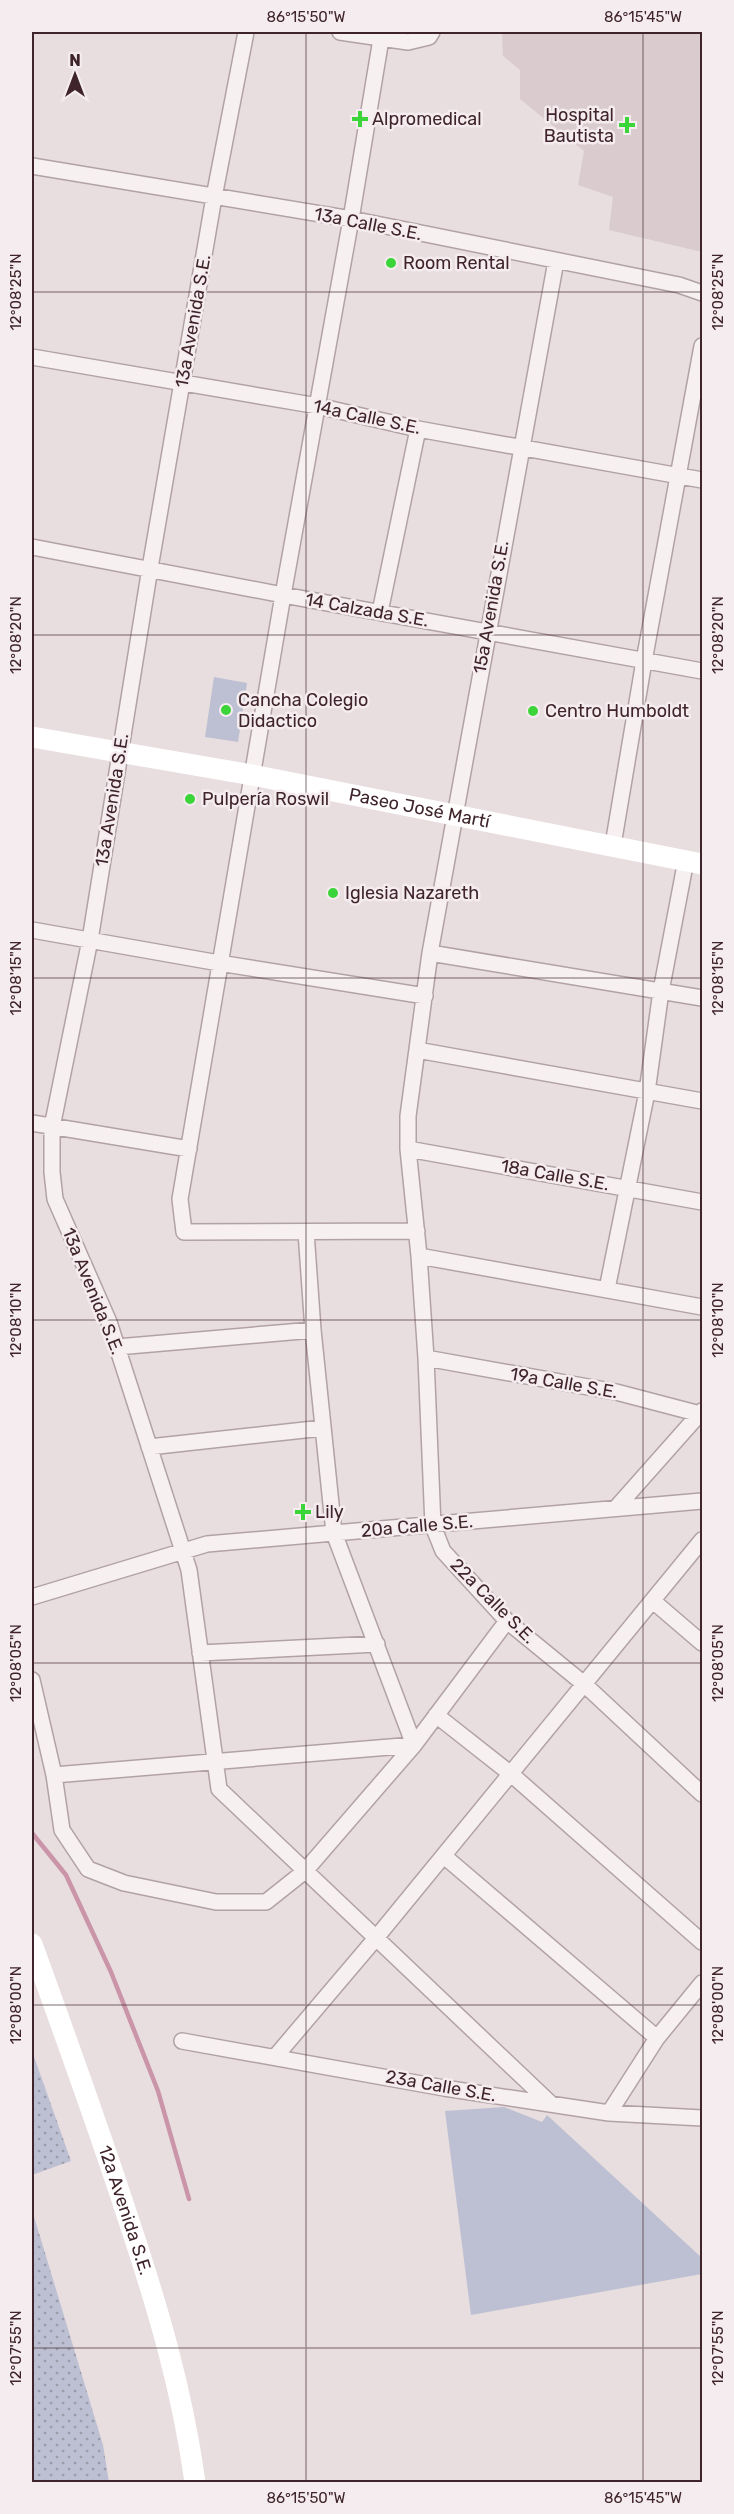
<svg xmlns="http://www.w3.org/2000/svg" width="734" height="2514" font-family="Rubik,sans-serif">
	<style>
		.built { fill: #dacbce }
		.grass { fill: #bdc0d2 }
		.park { fill: url(#park-dots) }
		.lines { fill: none; stroke-linecap: round; stroke-linejoin: round }
		.stream { stroke: #ca95a8; stroke-width: 4.5 }
		.street-casing { stroke: #b2a2a5; stroke-width: 18 }
		.street { stroke: #f6f0f1; stroke-width: 15 }
		.secondary { stroke: #fff; stroke-width: 21 }
		.ticks { fill: none; stroke: #3f252b; stroke-width: 1.5; stroke-opacity: 0.45 }
		.poi-dot { fill: #3cd539; stroke: #f5ecef; stroke-width: 2 }
		.labels { text-anchor: middle; stroke-width: 5; stroke-linejoin: round; paint-order: stroke }
		.poi-label { font-size: 18px; fill: #3f252b; stroke: #f5ecef; text-anchor: start }
		.street-label { font-size: 18px; fill: #3f252b; stroke: #f5ecef }
		.neatline { fill: none; stroke: #3f252b; stroke-width: 2 }
		.ticks-label { font-size: 15px; text-anchor: middle; fill: #3f252b }
	</style>
	<defs>
		<pattern id="park-dots" width="8" height="8" patternUnits="userSpaceOnUse" patternTransform="scale(1.5)"><rect width="8" height="8" fill="#bdc0d2"/><path d="M2 2h.1M6 6h.1" fill="none" stroke="#9b9cab" stroke-width="1.8" stroke-linecap="round"/></pattern>
	</defs>
	<rect width="100%" height="100%" fill="#e8dddf"/>
	<!-- built -->
	<path class="built" d="M502,32h200v220l-93,-22 4,-33 -35,-12 6,-34 -64,-52v-29l-17,-14z"/>
	<!-- grass -->
	<path class="grass" d="M214,677l33,6 -9,59 -33,-5z
		M504,2107l38,15 5,-7 155,143v16l-231,41 -26,-204z"/>
	<!-- park -->
	<path class="park" d="M32,2051l39,110 -39,14z
		M32,2210l71,235 6,37h-77z"/>
	<g class="lines">
		<!-- stream -->
		<path class="stream" d="M32,1833l34,42 45,97 47,119 31,108"/>
		<defs>
			<path id="street" d="M246,32l-32,165 -64,371 -60,372 -38,187v45l3,27 54,123 80,248 30,219 332,315
				M340,32l68,10 21,-5 3,-5
				M381,39l-30,180 -68,376 -103,604 4,33 233,-1
				M32,166l319,53 328,66 23,8
				M556,261l-126,692 -22,163v33l11,107 7,102 7,168 10,25 64,70 77,63 118,110
				M32,357l286,49 100,23 284,51
				M32,547l251,48 419,76
				M380,612l38,-183
				M613,845l31,-184 58,-315
				M32,930l187,33 206,33
				M430,953l272,45
				M417,1050l285,51
				M32,1123l157,26
				M408,1149l294,53
				M306,1232l7,98 21,203 80,212
				M419,1256l283,51
				M607,1289l40,-197 14,-101 25,-131
				M117,1347l196,-17
				M426,1358l190,34 84,22
				M149,1447l174,-19
				M616,1508l86,-97
				M32,1597l175,-53 495,-43
				M653,1601l49,42
				M200,1653l177,-9
				M32,1680l22,95 8,55 26,39 36,14 92,19h50l39,-31 109,-126 93,-124
				M436,1715l75,59 191,168
				M54,1775l360,-30
				M444,1856l213,182
				M182,2041l262,47 165,25 93,5
				M275,2057l101,-119 326,-398
				M609,2113l48,-75 45,-55"/>
		</defs>
		<!-- street casing -->
		<use href="#street" class="street-casing"/>
		<!-- street -->
		<use href="#street" class="street"/>
		<!-- secondary -->
		<g class="secondary">
			<path id="s1" d="M32,737l220,38 450,89"/>
			<path id="s2" d="M32,1944c33,91 66,182 96,274 30,90 54,171 67,264"/>
		</g>
	</g>
	<!-- ticks -->
	<path class="ticks" d="M306,32v2450M643,32v2450M32,292h670M32,635h670M32,978h670M32,1320h670M32,1663h670M32,2005h670M32,2348h670"/>
	<!-- markers -->
	<g class="poi-dot">
		<path d="M357 110h6v6h6v6h-6v6h-6v-6h-6v-6h6z"/>
		<path d="M624 116h6v6h6v6h-6v6h-6v-6h-6v-6h6z"/>
		<circle cx="391" cy="263" r="6"/>
		<circle cx="226" cy="710" r="6"/>
		<circle cx="533" cy="711" r="6"/>
		<circle cx="190" cy="799" r="6"/>
		<circle cx="333" cy="893" r="6"/>
		<path d="M300 1503h6v6h6v6h-6v6h-6v-6h-6v-6h6z"/>
	</g>
	<g class="labels">
		<!-- poi labels -->
		<g class="poi-label">
			<text x="614" y="121" text-anchor="end">Hospital<tspan x="614" dy="21">Bautista</tspan></text>
			<text x="372" y="125">Alpromedical</text>
			<text x="403" y="269">Room Rental</text>
			<text x="238" y="706">Cancha Colegio<tspan x="238" dy="21">Didactico</tspan></text>
			<text x="545" y="717">Centro Humboldt</text>
			<text x="202" y="805">Pulpería Roswil</text>
			<text x="345" y="899">Iglesia Nazareth</text>
			<text x="315" y="1518">Lily</text>
		</g>
		<!-- street labels -->
		<g class="street-label">
			<text transform="translate(368 224) rotate(11)" y="6">13a Calle S.E.</text>
			<text transform="translate(193 321) rotate(-80)" y="6">13a Avenida S.E.</text>
			<text transform="translate(367 417) rotate(12)" y="6">14a Calle S.E.</text>
			<text transform="translate(491 607) rotate(-80)" y="6">15a Avenida S.E.</text>
			<text transform="translate(367 610) rotate(10)" y="6">14 Calzada S.E.</text>
			<text transform="translate(112 800) rotate(-81)" y="6">13a Avenida S.E.</text>
			<text dy="6" stroke="none"><textPath href="#s1" startOffset="394">Paseo José Martí</textPath></text>
			<text transform="translate(555 1175) rotate(10)" y="6">18a Calle S.E.</text>
			<text transform="translate(93 1291) rotate(68)" y="6">13a Avenida S.E.</text>
			<text transform="translate(564 1383) rotate(10)" y="6">19a Calle S.E.</text>
			<text transform="translate(417 1526) rotate(-5)" y="6">20a Calle S.E.</text>
			<text transform="translate(493 1601) rotate(45)" y="6">22a Calle S.E.</text>
			<text transform="translate(441 2086) rotate(10)" y="6">23a Calle S.E.</text>
			<text dy="6" stroke="none"><textPath href="#s2" startOffset="282">12a Avenida S.E.</textPath></text>
		</g>
	</g>
	<!-- border -->
	<rect width="734" height="2514" fill="none" stroke="#f5ecef" stroke-width="66"/>
	<!-- north arrow -->
	<g transform="translate(75 75)" stroke="#f5ecef" stroke-width="4.5" paint-order="stroke">
	<path d="M0-4.5L10 22L0 15L-10 22Z" fill="#3f252b"/>
	<text y="-9" font-size="16" font-weight="bold" text-anchor="middle" fill="#3f252b">N</text>
	</g>
	<rect x="33" y="33" width="668" height="2448" class="neatline"/>
	<g class="ticks-label">
		<text x="306" y="22">86°15'50"W</text>
		<text x="643" y="22">86°15'45"W</text>
		<text transform="translate(16 292) rotate(-90)" y="5">12°08'25"N</text>
		<text transform="translate(718 292) rotate(-90)" y="5">12°08'25"N</text>
		<text transform="translate(16 635) rotate(-90)" y="5">12°08'20"N</text>
		<text transform="translate(718 635) rotate(-90)" y="5">12°08'20"N</text>
		<text transform="translate(16 978) rotate(-90)" y="5">12°08'15"N</text>
		<text transform="translate(718 978) rotate(-90)" y="5">12°08'15"N</text>
		<text transform="translate(16 1320) rotate(-90)" y="5">12°08'10"N</text>
		<text transform="translate(718 1320) rotate(-90)" y="5">12°08'10"N</text>
		<text transform="translate(16 1663) rotate(-90)" y="5">12°08'05"N</text>
		<text transform="translate(718 1663) rotate(-90)" y="5">12°08'05"N</text>
		<text transform="translate(16 2005) rotate(-90)" y="5">12°08'00"N</text>
		<text transform="translate(718 2005) rotate(-90)" y="5">12°08'00"N</text>
		<text transform="translate(16 2348) rotate(-90)" y="5">12°07'55"N</text>
		<text transform="translate(718 2348) rotate(-90)" y="5">12°07'55"N</text>
		<text x="306" y="2503">86°15'50"W</text>
		<text x="643" y="2503">86°15'45"W</text>
	</g>
</svg>
